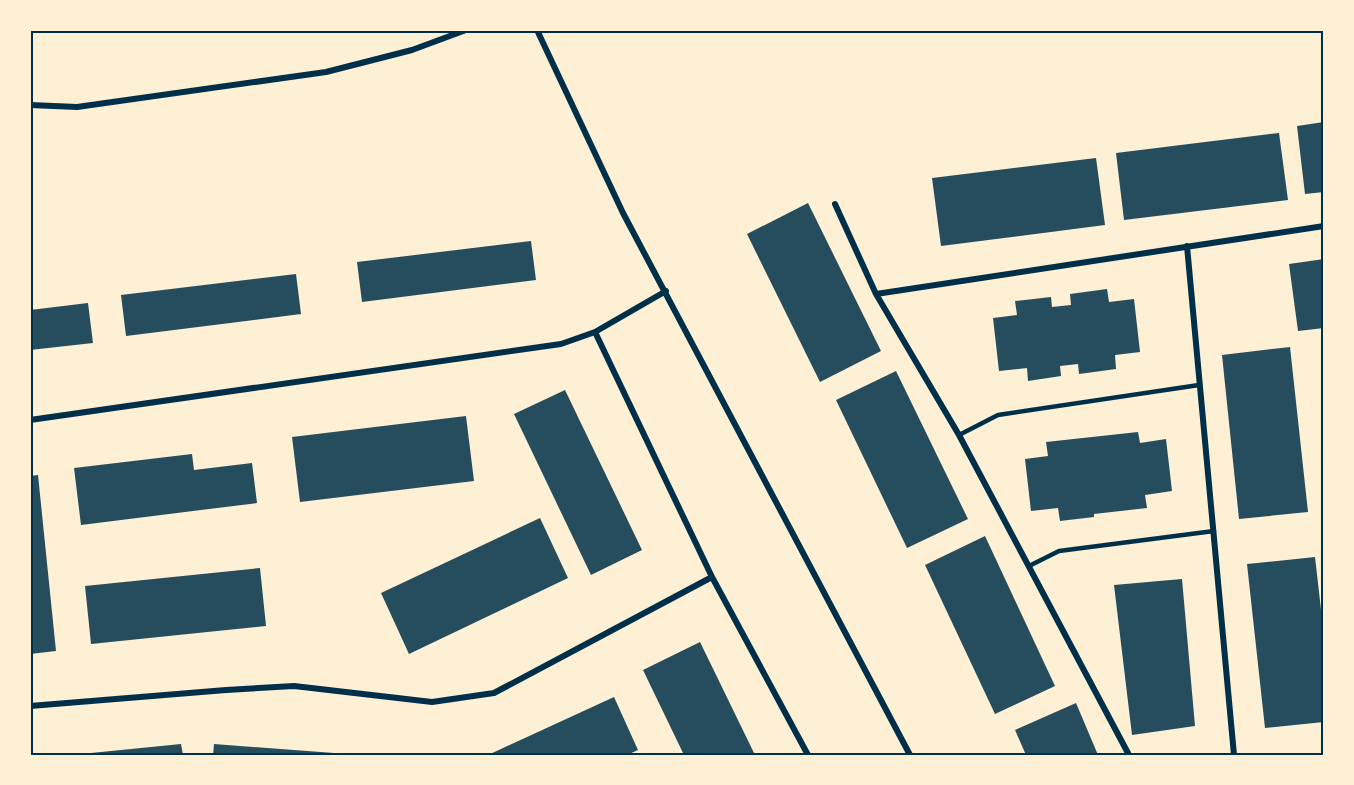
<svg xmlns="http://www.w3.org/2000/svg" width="1354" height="785" font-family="'Playfair Display',serif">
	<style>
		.building { fill: #264d5e }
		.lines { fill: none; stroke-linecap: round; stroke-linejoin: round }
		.service { stroke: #003049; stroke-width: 4.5 }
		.minor { stroke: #003049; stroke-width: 6 }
		.neatline { fill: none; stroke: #003049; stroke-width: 2 }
	</style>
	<rect width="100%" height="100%" fill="#fdf0d5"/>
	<!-- building -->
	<path class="building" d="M1324,122v70l-19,2 -8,-68z
		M1279,133l9,67 -164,20 -8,-67z
		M1096,158l9,67 -164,21 -9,-68z
		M808,203l73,148 -61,31 -73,-148z
		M531,241l5,39 -174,22 -5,-40z
		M1324,259v69l-26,3 -9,-67z
		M296,274l5,40 -175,22 -5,-41z
		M1107,289l2,13 25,-3 6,53 -25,3 1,14 -37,5 -1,-10 -18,2 1,10 -33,5 -1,-13 -28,3 -6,-53 24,-3 -2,-14 36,-4 1,10 19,-2 -1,-11z
		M88,303l5,40 -63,7v-40z
		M1290,347l18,165 -69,7 -17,-164z
		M896,371l72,148 -61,29 -71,-148z
		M565,390l77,160 -51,25 -77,-161z
		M466,416l8,65 -174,21 -8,-65z
		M1138,432l2,11 26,-4 6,52 -27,4 2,13 -53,6v3l-34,4 -2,-13 -27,3 -6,-52 23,-3 -2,-14z
		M192,454l2,16 58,-7 5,40 -176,22 -7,-57z
		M38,475l18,176 -26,3v-178z
		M540,518l28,60 -159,76 -28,-61z
		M985,536l70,150 -60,28 -70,-149z
		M1315,557l9,79v86l-59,6 -18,-164z
		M260,568l6,58 -175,18 -6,-58z
		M1182,579l13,147 -63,9 -18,-150z
		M700,642l55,113h-71l-41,-85z
		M614,697l24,53 -11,5h-139z
		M1076,703l22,52h-72l-11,-25z
		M181,744l2,11h-92v-2z
		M214,744l120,9v2h-121z"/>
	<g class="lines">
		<!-- service -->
		<path class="service" d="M959,435l39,-20 201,-30
			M1029,566l30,-15 155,-20"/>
		<!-- minor -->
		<path class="minor" d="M537,30l86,183 287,542
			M30,105l47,2 249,-35 86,-22 54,-20
			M835,204l41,90 83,141 170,320
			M1187,246l47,509
			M876,294l448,-68
			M595,332l117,245 96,178
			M30,420l531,-76 34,-12 71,-41
			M30,706l196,-16 68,-4 138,16 62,-9 218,-116"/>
	</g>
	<!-- border -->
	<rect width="1354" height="785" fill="none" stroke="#fdf0d5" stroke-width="63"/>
	<rect x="32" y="32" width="1290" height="722" class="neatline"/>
</svg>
